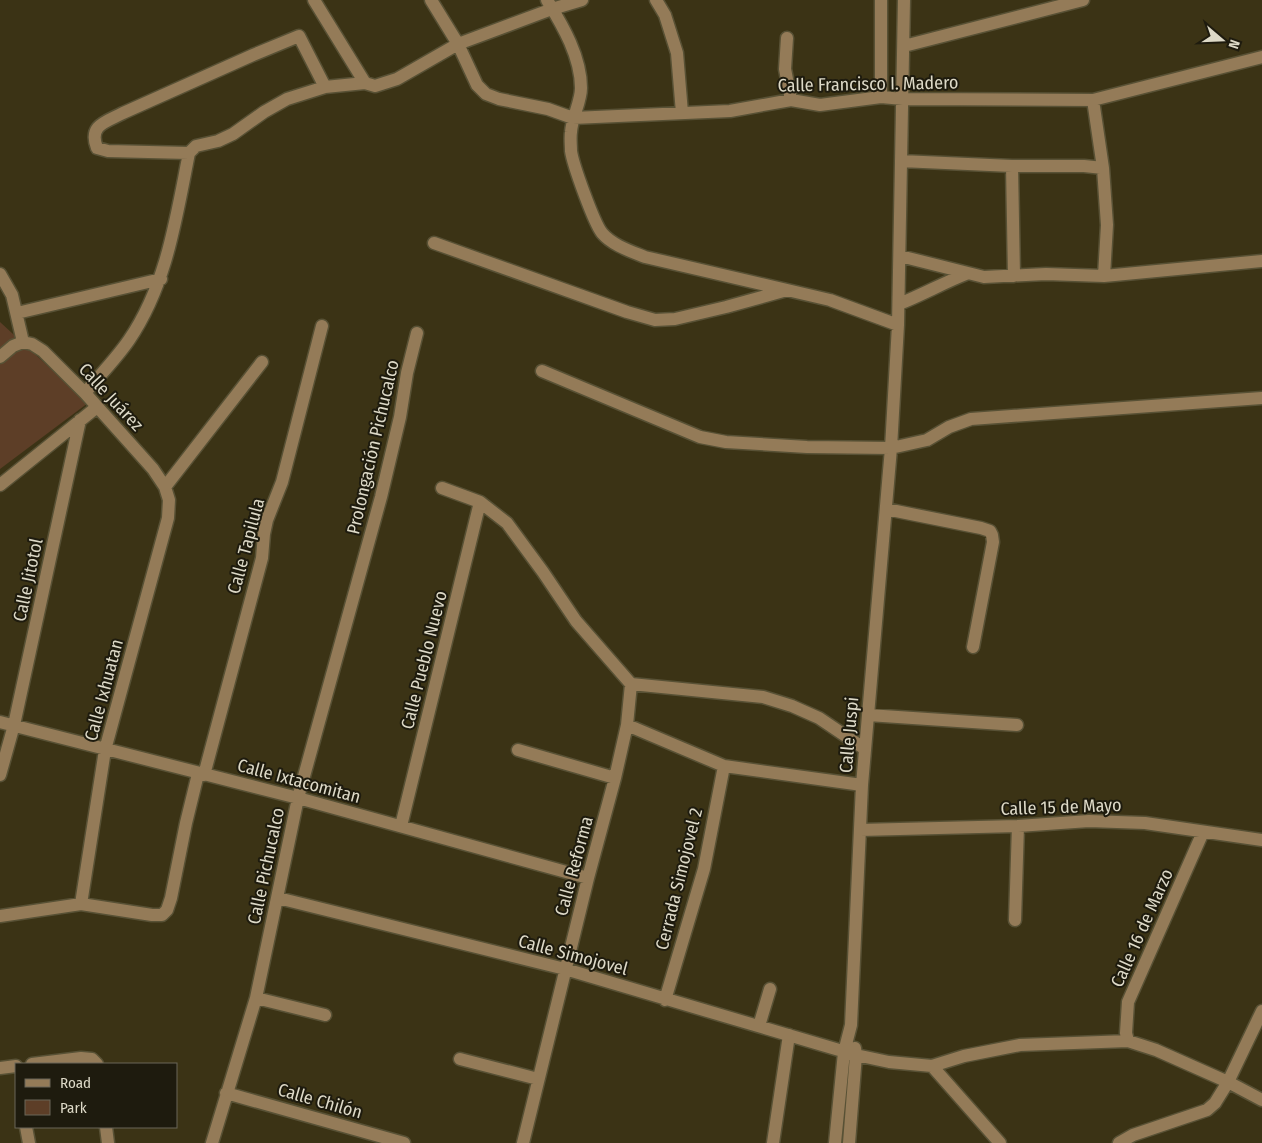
<svg xmlns="http://www.w3.org/2000/svg" width="1262" height="1143" font-family="'Fira Sans Condensed',sans-serif">
	<style>
		.green { fill: #5d3e27 }
		.lines { fill: none; stroke-linecap: round; stroke-linejoin: round }
		.minor-casing { stroke: #585135; stroke-width: 15 }
		.minor { stroke: #947b58; stroke-width: 12 }
		.labels { text-anchor: middle; stroke-width: 4; stroke-linejoin: round; paint-order: stroke }
		.street-label { font-size: 18px; fill: #ddd9c7; stroke: #1e1b0e }
	</style>
	<rect width="100%" height="100%" fill="#3b3315"/>
	<!-- green -->
	<path class="green" d="M0,322l88,81 -88,66z"/>
	<g class="lines">
		<defs>
			<path id="minor" d="M314,0l51,83
				M431,0l27,44 19,41 9,9 13,5 49,10 25,9 157,-7 61,-11 29,5 61,-8 22,2 190,1 169,-43
				M547,0c16,26 34,57 34,88 0,14 -9,29 -10,44 -1,6 0,13 0,19 2,14 23,72 31,82 10,12 28,18 43,24l185,43 68,25
				M656,0l9,15 12,38 5,60
				M881,0v97
				M787,38l-2,31 6,31
				M904,46l179,-46
				M1093,100l10,68 4,57 -3,51
				M189,153l-81,-2 -11,-3c-9,-23 9,-26 26,-35l130,-58 46,-19 26,51
				M901,161l111,5h72l19,2
				M1012,166l2,110
				M434,243l193,69 28,8 20,-1 51,-12 61,-17
				M900,256l84,21 62,-3 58,2 158,-15
				M0,274l12,21 11,47
				M899,304c23,-9 44,-21 67,-30
				M17,313l144,-34
				M23,342l9,2 11,7 42,42 68,76 12,18 4,13 -1,18 -63,232 -24,154
				M0,357l13,-11 10,-4
				M542,371l158,66 26,5 81,5 84,1 36,-8 22,-13 22,-8 291,-21
				M85,393c14,-17 31,-34 44,-53 38,-56 47,-122 60,-187l7,-7 22,-5 15,-7 31,-22 23,-13 38,-12 40,-4 10,3 22,-7 61,-35 94,-35 30,-9
				M0,485l97,-78
				M165,487l97,-125
				M442,488l38,14 27,21 36,49 33,49 55,63 132,13 29,9 27,12 46,31
				M886,509l95,19 9,3 2,4 1,7 -20,105
				M868,715l149,10
				M0,722l298,76 290,80
				M627,725l97,41 138,19
				M518,750l97,28
				M0,775l14,-50 66,-305
				M204,775l58,-217 2,-24 3,-14 15,-38 40,-156
				M401,826l79,-324
				M860,830l158,-4 71,-5 56,2 117,17
				M278,898l287,71 291,86 33,7 43,4 32,-10 56,-11 108,-4 28,9 72,32 34,18
				M0,916l81,-12 71,11h10l5,-5 4,-12 15,-75 12,-49
				M1015,920l3,-94
				M256,998l69,17
				M665,1000l39,-131 20,-103
				M759,1026l11,-37
				M1128,1041l-2,-8 2,-31 75,-170
				M460,1059l78,20
				M32,1064l49,-6 11,1 5,5
				M932,1066l68,77
				M0,1068l16,-2
				M226,1093l178,50
				M26,1127l3,16
				M106,1127l2,16
				M212,1143l44,-145 42,-200 83,-301 19,-80 7,-44 10,-40
				M523,1143l65,-265 27,-100 12,-53 4,-41
				M773,1143l16,-108
				M835,1143l9,-91 7,-27 11,-240 29,-337 7,-123 6,-325
				M849,1143l7,-88 -1,-7
				M1119,1143l14,-8 74,-25 8,-7 13,-21 34,-71"/>
		</defs>
		<!-- minor casing -->
		<use href="#minor" class="minor-casing"/>
		<!-- minor -->
		<use href="#minor" class="minor"/>
	</g>
	<g class="labels">
		<!-- street labels -->
		<g class="street-label">
			<text transform="translate(868 84) rotate(-1)" y="6">Calle Francisco I. Madero</text>
			<text transform="translate(111 397) rotate(47)" y="6">Calle Juárez</text>
			<text transform="translate(373 447) rotate(-77)" y="6">Prolongación Pichucalco</text>
			<text transform="translate(246 546) rotate(-75)" y="6">Calle Tapilula</text>
			<text transform="translate(28 580) rotate(-78)" y="6">Calle Jitotol</text>
			<text transform="translate(424 660) rotate(-76)" y="6">Calle Pueblo Nuevo</text>
			<text transform="translate(104 690) rotate(-75)" y="6">Calle Ixhuatan</text>
			<text transform="translate(849 735) rotate(-85)" y="6">Calle Juspi</text>
			<text transform="translate(299 781) rotate(15)" y="6">Calle Ixtacomitan</text>
			<text transform="translate(1061 807) rotate(-2)" y="6">Calle 15 de Mayo</text>
			<text transform="translate(266 866) rotate(-78)" y="6">Calle Pichucalco</text>
			<text transform="translate(574 866) rotate(-75)" y="6">Calle Reforma</text>
			<text transform="translate(679 879) rotate(-76)" y="6">Cerrada Simojovel 2</text>
			<text transform="translate(1142 928) rotate(-66)" y="6">Calle 16 de Marzo</text>
			<text transform="translate(573 955) rotate(15)" y="6">Calle Simojovel</text>
			<text transform="translate(320 1101) rotate(16)" y="6">Calle Chilón</text>
		</g>
	</g>
	<!-- legend -->
	<rect x="15" y="1063" width="162" height="65" fill="#1e1b0e" stroke="#6a6758"/>
	<rect x="25" y="1079" width="25" height="8" fill="#947b58" stroke="#6a6758"/>
	<text x="60" y="1088" font-size="15" fill="#ddd9c7">Road</text>
	<rect x="25" y="1100" width="25" height="15" fill="#5d3e27" stroke="#6a6758"/>
	<text x="60" y="1113" font-size="15" fill="#ddd9c7">Park</text>
	<!-- north arrow -->
	<g transform="translate(1222 40) rotate(109)" stroke="#1e1b0e" stroke-width="4" paint-order="stroke">
	<path d="M0-4L9 19L0 12L-9 19Z" fill="#ddd9c7"/>
	<text y="-8" font-size="14" font-weight="bold" text-anchor="middle" fill="#ddd9c7">N</text>
	</g>
</svg>
